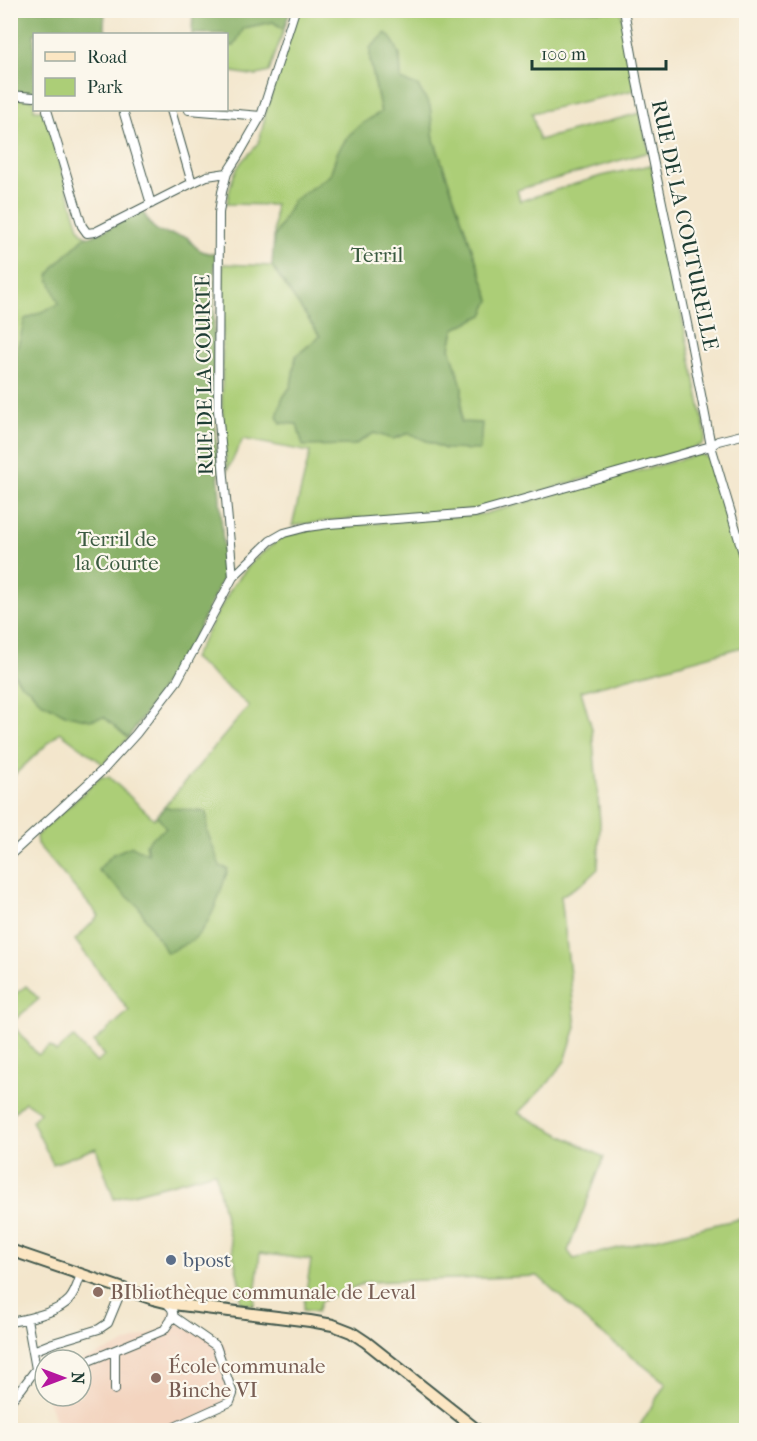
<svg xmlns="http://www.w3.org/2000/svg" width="757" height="1441" font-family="'IM FELL French Canon',serif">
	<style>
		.built { fill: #f3d4bf }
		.green { fill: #acce77; stroke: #668656; stroke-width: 1.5 }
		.forest { fill: #89b168; stroke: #54774e; stroke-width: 1.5 }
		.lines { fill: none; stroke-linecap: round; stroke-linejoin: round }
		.street-casing { stroke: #3f564b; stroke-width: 10 }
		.secondary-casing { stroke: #3f564b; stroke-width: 14 }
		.street { stroke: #fff; stroke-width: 8 }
		.secondary { stroke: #fbe6c3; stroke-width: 10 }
		.service-dot { fill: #5c6f8a; stroke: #fbf7ec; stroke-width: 2 }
		.education-dot { fill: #8d6e63; stroke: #fbf7ec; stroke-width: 2 }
		.labels { text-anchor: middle; stroke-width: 4.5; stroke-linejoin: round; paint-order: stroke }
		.street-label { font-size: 21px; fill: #1f3d34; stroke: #fbf7ec }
		.park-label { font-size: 21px; fill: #3b5a41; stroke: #fbf7ec }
		.service-label { font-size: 21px; fill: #4e5e75; stroke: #fbf7ec; text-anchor: start }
		.education-label { font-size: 21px; fill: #785e54; stroke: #fbf7ec; text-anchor: start }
	</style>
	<rect width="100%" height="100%" fill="#fbf7ec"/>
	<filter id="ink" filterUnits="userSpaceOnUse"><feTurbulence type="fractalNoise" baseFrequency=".0167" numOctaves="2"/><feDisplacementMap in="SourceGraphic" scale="12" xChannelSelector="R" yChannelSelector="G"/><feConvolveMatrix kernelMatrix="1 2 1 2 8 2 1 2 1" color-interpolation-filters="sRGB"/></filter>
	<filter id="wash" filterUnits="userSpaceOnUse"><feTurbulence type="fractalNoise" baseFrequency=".008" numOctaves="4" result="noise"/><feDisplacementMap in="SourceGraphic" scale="24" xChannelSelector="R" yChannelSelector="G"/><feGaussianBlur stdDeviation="1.35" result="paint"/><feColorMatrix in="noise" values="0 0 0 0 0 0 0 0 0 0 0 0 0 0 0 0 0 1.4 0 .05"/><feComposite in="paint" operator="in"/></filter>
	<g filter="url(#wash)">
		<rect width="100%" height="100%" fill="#f3e6cc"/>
		<!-- built -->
		<path class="built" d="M173,1304l9,1 -2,9 46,33 8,56 -70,27h-104l-14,-34h35v-35l84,-33z"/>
		<!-- green -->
		<path class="green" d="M298,11h323l14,79 -103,23 7,27 101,-27 9,39 -132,38 3,11 81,-25 50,-11 55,270 -3,9 -4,2 -219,63 -144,11 -31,4 -13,2 18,-74 -67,-13 -16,32 -5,-67 1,-140 49,2 48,70 -24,20 -5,30 -9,13v24l15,1 57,21 20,-12 19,6 16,-6 36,16 16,-26 1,-37 -12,-38 4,-19 29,-14 7,-15 -56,-160 -4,-34 -29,-26 -1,-26 -30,6 11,52 -21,13 -22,26 -8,24 -37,26 -19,37 1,-33 -48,-1c2,-13 5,-29 13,-40 5,-8 13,-12 18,-21 4,-10 6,-21 8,-32z
			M273,22l11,7 -15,43 -12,3v1l-30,-5 -1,-25h8l9,-18z
			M11,98l23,2v10h10l35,118 3,5 4,3 -30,29 3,39 -41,46 -7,26z
			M700,454l9,4 2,4 35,114v70l-165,45 11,38 8,93 -2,47 -15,14 -22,13 15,131 -11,34 -16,21 -31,31 86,44 -36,94 6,8 147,-36 25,-5v212h-109l29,-47 -74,-57 -54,-50 -171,6 -46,19 -4,11 -14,-2 8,-50 -51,-7 -6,52 -14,-2 1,-13 -26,-118 -101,27 -18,-51 -43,16 -21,-43 8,-9 -15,-10 -14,13 -1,-117 16,-12 13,13 -28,24 27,32 12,-9 6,6 17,-15 24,26 7,-7 -10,-14 35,-31 -54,-71 24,-24 -62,-72 -1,-8 65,-59h8l45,42 95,-113 -56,-48 40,-73 21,-25 28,-23 11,-3 27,-6 164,-14z
			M10,669l10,14 11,8 10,11 63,15 24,21 -25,26 -43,-32 -49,46z"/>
		<!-- forest -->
		<path class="forest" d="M11,10l94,1 -1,15 3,8h-73v58l-23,-1z
			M193,11v-1l97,1 -6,18 -11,-7 -29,6 -10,18h-7l-1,-12h-34z
			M386,33c15,14 14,27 15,47l17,6 12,20 4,34 56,160 -7,15 -29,14 -4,19 12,38 -1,36 21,1 -2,27 -35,-1 -36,-16 -16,6 -19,-6 -20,12 -51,1 -6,-22 -16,-1 -4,-6 5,-18 9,-13 5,-30 24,-20 -48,-70 2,-28 19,-37 37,-26 8,-24 11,-16 11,-10 21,-13 -11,-52v-12z
			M142,211l10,15 7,6 28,5c9,12 14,16 29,17l-2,24v132l11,164 -28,58 -52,82 -17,24 -24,-21 -14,3 -23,-5 -26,-13 -10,-11 -11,-8 -9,-14 -1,-293 15,-57 34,-15 -11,-28 8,-11 30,-29h7z
			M165,807l42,5v19l13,35 8,3c-8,23 -14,50 -32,68 -8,7 -19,11 -29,16l-29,-47 -40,-36 15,-16 19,-8 16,8 -2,-10 7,-7 13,-9 -9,-12z"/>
	</g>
	<g filter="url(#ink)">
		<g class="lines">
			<defs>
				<path id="street" d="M624,10l13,72 53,256 21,108 35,117
					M10,95l24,2
					M47,110l35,116 5,7 8,-1 97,-49 15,-7 20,-3
					M123,110l28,94
					M171,110l21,73
					M189,110l72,6
					M233,577l-15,-167 1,-197 3,-21 5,-19 11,-17 23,-40 34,-106
					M10,855l94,-86 32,-35 41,-53 56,-104 37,-36 14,-8 23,-6 22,-3 146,-11 236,-67 7,-5 28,-7
					M166,1302l6,7 2,8 42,29 17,48 -3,8 -62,28
					M27,1319l9,50
					M10,1322c17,-3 47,-9 59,-22 6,-6 9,-17 12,-26
					M33,1351l20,-8 46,-14 9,-6 14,-34
					M115,1351v39
					M81,1364l83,-34 7,-10 2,-7
					M10,1401l12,-13 14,-19 9,6"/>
				<path id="secondary" d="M10,1250l143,49 20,5 137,17 23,4 18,7 15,10 111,88"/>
			</defs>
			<!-- street casing -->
			<use href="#street" class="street-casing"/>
			<!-- secondary casing -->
			<use href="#secondary" class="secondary-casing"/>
			<!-- street -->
			<use href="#street" class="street"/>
			<!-- secondary -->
			<use href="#secondary" class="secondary"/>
		</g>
	</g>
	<!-- markers -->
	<circle class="service-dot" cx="171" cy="1260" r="6"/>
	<g class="education-dot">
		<circle cx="98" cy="1292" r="6"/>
		<circle cx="156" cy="1378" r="6"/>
	</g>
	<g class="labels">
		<!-- street labels -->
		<g class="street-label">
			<text transform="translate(685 225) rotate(78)" y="7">RUE DE LA COUTURELLE</text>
			<text transform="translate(204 375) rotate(-91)" y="7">RUE DE LA COURTE</text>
		</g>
		<!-- park labels -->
		<g class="park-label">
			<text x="377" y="262">Terril</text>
			<text x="117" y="546">Terril de<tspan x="117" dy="24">la Courte</tspan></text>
		</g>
		<!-- service labels -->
		<g class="service-label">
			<text x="183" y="1267">bpost</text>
		</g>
		<!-- education labels -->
		<g class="education-label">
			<text x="110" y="1299">BIbliothèque communale de Leval</text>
			<text x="168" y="1373">École communale<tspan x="168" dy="24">Binche VI</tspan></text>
		</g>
	</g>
	<!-- margin -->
	<rect width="757" height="1441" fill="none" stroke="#fbf7ec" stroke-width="36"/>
	<!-- legend -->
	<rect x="33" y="33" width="195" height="78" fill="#fbf7ec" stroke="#a3ada2" stroke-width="1.5"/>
	<rect x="45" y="52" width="30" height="9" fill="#fbe6c3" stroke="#a3ada2" stroke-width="1.5"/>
	<text x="87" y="63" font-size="18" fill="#1f3d34">Road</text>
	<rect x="45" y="78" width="30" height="18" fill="#acce77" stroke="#a3ada2" stroke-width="1.5"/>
	<text x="87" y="93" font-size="18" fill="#1f3d34">Park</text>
	<!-- north arrow -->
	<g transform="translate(63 1378) rotate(90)"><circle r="28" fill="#fbf7ec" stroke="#a3ada2" stroke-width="1.5"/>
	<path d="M0-4.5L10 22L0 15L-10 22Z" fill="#b5179e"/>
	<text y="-9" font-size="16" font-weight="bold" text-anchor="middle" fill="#1f3d34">N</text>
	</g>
	<!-- scale -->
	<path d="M532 60v9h134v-9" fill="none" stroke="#1f3d34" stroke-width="3"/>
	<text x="541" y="60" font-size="18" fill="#1f3d34" stroke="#fbf7ec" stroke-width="4.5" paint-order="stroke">100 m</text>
</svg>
